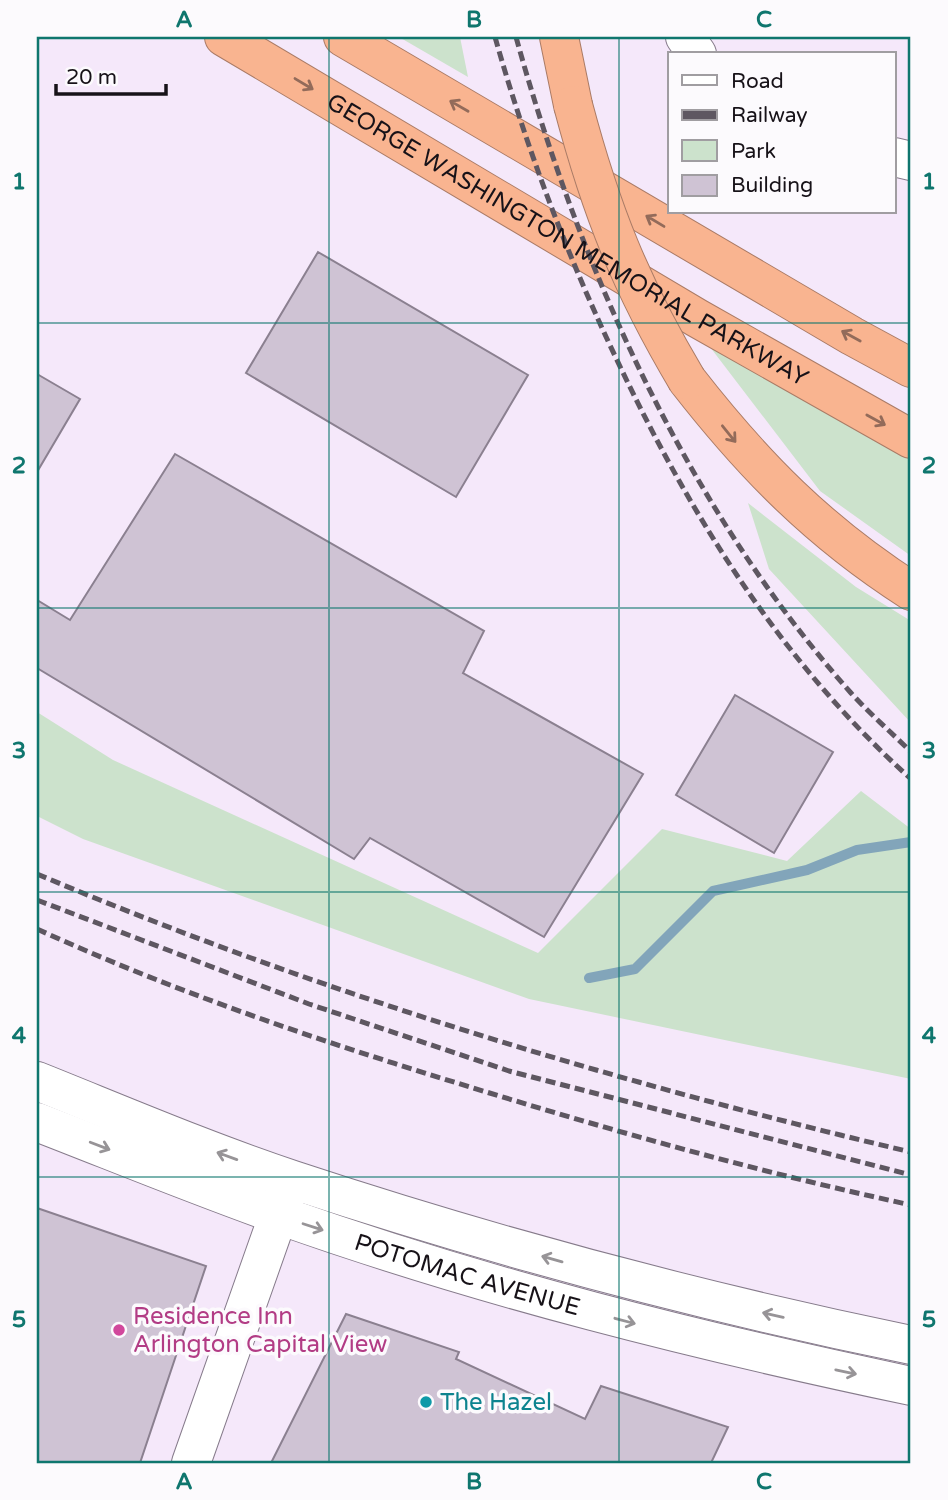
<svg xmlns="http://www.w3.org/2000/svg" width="948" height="1500" font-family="'Varela Round',sans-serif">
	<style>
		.green { fill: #cce2cc }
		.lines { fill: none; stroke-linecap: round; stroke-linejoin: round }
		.stream { stroke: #82a5ba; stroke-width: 10 }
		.building { fill: #cfc3d4; stroke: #8b8090; stroke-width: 2 }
		.minor-casing { stroke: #867b8b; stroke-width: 40 }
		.tertiary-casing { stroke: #867b8b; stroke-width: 40 }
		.secondary-casing { stroke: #867b8b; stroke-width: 40 }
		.motorway-casing { stroke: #aa7b66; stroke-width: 40 }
		.minor { stroke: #fff; stroke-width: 38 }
		.tertiary { stroke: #fff; stroke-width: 38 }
		.secondary { stroke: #fff; stroke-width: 38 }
		.motorway { stroke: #f9b490; stroke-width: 38 }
		.rail { stroke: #5e5761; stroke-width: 5; stroke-dasharray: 10 5; stroke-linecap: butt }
		.motorway-bridge-casing { stroke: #aa7b66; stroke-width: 40; stroke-linecap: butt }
		.motorway-bridge { stroke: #f9b490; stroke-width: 38 }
		.oneway { stroke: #936b5a }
		.oneway2 { stroke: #979497 }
		.grid { fill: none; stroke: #0f766e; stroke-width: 2; stroke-opacity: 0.55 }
		.hotel-dot { fill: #d1479c; stroke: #fcfafd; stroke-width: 2.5 }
		.culture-dot { fill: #0f9aa8; stroke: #fcfafd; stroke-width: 2.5 }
		.labels { text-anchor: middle; stroke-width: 7; stroke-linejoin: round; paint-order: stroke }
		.street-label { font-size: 24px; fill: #171218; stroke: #fcfafd }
		.hotel-label { font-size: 24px; fill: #b23c85; stroke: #fcfafd; text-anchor: start }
		.culture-label { font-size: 24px; fill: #0d838f; stroke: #fcfafd; text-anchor: start }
		.neatline { fill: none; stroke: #0f766e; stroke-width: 2.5 }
		.grid-label { font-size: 23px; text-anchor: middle; font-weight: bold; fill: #0f766e }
	</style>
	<rect width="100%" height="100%" fill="#f5e8fa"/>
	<!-- green -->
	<path class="green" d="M399,37h61l8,40z
		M710,347l201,112v97l-91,-65z
		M748,503l108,84 55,34v102l-142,-154z
		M37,712l76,48 425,193 124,-124 125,32 74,-70 50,38v250l-382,-80 -446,-160 -46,-23z"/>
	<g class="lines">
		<!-- stream -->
		<path class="stream" d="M589,978l46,-9 78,-78 94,-21 50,-20 54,-8"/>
	</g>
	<!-- building -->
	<path class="building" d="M318,252l210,123 -72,122 -210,-124z
		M37,374l43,25 -43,73z
		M175,454l309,177 -21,42 180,101 -99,163 -174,-99 -16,21 -317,-191v-68l33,20z
		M735,695l98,57 -59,101 -98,-58z
		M37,1208l169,58 -66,197h-103z
		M346,1314l113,38 -3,7 129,60 16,-33 127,41 -17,36h-440z"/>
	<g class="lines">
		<defs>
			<path id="minor" d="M191,1463l98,-278"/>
			<g id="tertiary">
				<path d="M37,1081c85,34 169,70 256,99 203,67 409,122 618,165"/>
				<path id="s1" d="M37,1122c80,31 160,64 242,93 206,73 418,126 632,171"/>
			</g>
			<path id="secondary" d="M685,37l12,17
				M894,157l17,4"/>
			<g id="motorway">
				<path id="s2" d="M224,37l473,281 214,121"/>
				<path d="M343,37l509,299 59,32"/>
				<path d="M559,37l14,68"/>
				<path d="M687,380c67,86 132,152 224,211"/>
			</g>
		</defs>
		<!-- minor casing -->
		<use href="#minor" class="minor-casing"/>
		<!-- tertiary casing -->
		<use href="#tertiary" class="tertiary-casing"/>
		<!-- secondary casing -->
		<use href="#secondary" class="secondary-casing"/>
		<!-- motorway casing -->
		<use href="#motorway" class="motorway-casing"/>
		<!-- minor -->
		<use href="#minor" class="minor"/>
		<!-- tertiary -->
		<use href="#tertiary" class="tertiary"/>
		<!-- secondary -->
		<use href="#secondary" class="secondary"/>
		<!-- motorway -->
		<use href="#motorway" class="motorway"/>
		<!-- rail -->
		<path class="rail" d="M495,37c31,110 72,218 121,321 74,157 165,304 295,421
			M516,37c65,235 172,472 335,656 19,21 40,39 60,59
			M37,874c282,119 576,208 874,278
			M37,900l272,104 200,67 402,104
			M37,929c140,64 286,113 433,158 146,45 293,86 441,118"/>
		<defs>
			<path id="motorway-bridge" d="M573,105c28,106 58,181 114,275"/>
		</defs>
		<!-- motorway-bridge casing -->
		<use href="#motorway-bridge" class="motorway-bridge-casing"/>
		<!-- motorway-bridge -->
		<use href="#motorway-bridge" class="motorway-bridge"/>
	</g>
	<!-- one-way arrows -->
	<defs><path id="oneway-shaft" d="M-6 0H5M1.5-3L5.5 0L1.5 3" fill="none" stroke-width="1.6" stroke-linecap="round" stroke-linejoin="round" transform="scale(1.75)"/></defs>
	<g class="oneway">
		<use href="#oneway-shaft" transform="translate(304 84) rotate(31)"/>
		<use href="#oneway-shaft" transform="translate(459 106) rotate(-150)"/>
		<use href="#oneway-shaft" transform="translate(655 221) rotate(-149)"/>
		<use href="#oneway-shaft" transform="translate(851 336) rotate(-151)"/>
		<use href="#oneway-shaft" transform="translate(876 420) rotate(29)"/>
		<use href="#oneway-shaft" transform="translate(729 434) rotate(51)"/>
	</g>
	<g class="oneway2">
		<use href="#oneway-shaft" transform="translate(100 1146) rotate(21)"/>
		<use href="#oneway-shaft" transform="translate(227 1156) rotate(-160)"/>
		<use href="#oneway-shaft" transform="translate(313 1227) rotate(18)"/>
		<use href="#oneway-shaft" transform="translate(552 1259) rotate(-164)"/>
		<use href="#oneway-shaft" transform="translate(773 1315) rotate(-167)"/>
		<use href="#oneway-shaft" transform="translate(625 1321) rotate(15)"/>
		<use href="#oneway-shaft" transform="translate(846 1372) rotate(12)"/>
	</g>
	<!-- grid -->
	<path class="grid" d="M329,37v1426M619,37v1426M37,323h874M37,608h874M37,892h874M37,1177h874"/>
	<!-- markers -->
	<circle class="hotel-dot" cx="119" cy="1330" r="7"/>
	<circle class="culture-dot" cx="426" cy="1402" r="7"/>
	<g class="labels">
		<!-- street labels -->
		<g class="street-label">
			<text dy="8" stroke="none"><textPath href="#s2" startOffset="399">GEORGE WASHINGTON MEMORIAL PARKWAY</textPath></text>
			<text dy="8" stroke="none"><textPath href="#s1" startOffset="457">POTOMAC AVENUE</textPath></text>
		</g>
		<!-- hotel labels -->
		<g class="hotel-label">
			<text x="133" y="1324">Residence Inn<tspan x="133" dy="28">Arlington Capital View</tspan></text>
		</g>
		<!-- culture labels -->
		<g class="culture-label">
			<text x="440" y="1410">The Hazel</text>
		</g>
	</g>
	<!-- border -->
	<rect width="948" height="1500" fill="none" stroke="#fcfafd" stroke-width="77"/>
	<!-- legend -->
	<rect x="668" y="52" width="228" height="161" fill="#fcfafd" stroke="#a09da1" stroke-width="2"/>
	<rect x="682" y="75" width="35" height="10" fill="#ffffff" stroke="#a09da1" stroke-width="2"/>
	<text x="731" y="88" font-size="21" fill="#171218">Road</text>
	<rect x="682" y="110" width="35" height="10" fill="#5e5761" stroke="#a09da1" stroke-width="2"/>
	<text x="731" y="122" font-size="21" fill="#171218">Railway</text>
	<rect x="682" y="140" width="35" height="21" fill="#cce2cc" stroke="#a09da1" stroke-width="2"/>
	<text x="731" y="158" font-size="21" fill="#171218">Park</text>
	<rect x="682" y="175" width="35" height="21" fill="#cfc3d4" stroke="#a09da1" stroke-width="2"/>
	<text x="731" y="192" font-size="21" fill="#171218">Building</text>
	<!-- scale -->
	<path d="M56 84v10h110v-10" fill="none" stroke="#171218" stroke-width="3.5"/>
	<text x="66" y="84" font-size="21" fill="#171218" stroke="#fcfafd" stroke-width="5" paint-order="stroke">20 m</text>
	<rect x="38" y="38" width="871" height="1424" class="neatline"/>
	<g class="grid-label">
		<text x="184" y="27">A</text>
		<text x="474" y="27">B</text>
		<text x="764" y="27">C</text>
		<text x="19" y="189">1</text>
		<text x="929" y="189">1</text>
		<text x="19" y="473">2</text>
		<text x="929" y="473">2</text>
		<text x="19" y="758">3</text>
		<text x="929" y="758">3</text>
		<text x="19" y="1043">4</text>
		<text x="929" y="1043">4</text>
		<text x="19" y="1327">5</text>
		<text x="929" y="1327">5</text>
		<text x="184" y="1489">A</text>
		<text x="474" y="1489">B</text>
		<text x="764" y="1489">C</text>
	</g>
</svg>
